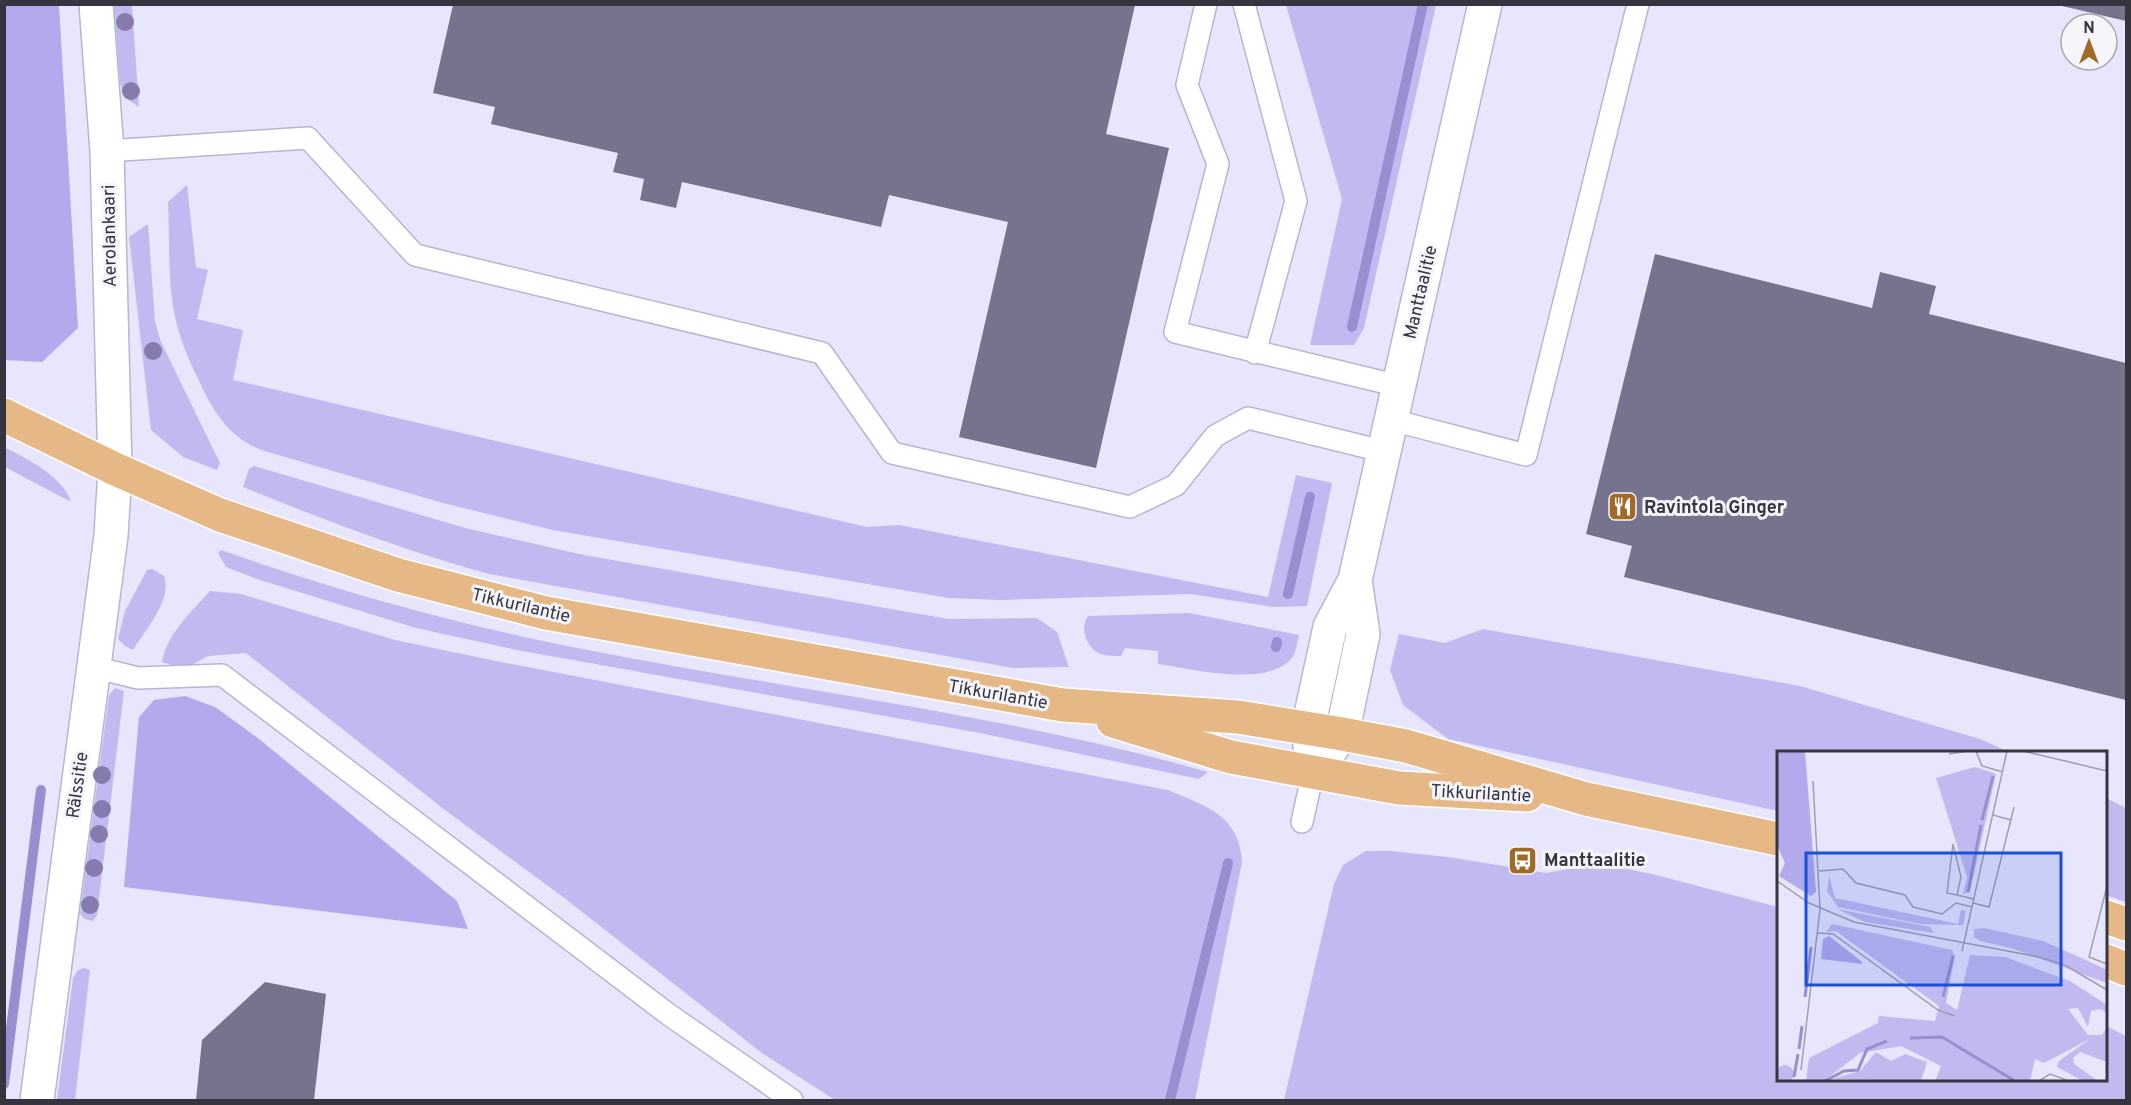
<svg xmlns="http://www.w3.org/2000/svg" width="2131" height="1105" font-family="Overpass,sans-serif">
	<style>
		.green { fill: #c1baf0 }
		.forest { fill: #b3a9ed }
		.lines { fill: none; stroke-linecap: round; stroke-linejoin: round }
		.stream { stroke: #988ed0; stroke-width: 10 }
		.building { fill: #76738c }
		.lane-casing { stroke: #b8b5d1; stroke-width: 24 }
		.street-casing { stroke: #b8b5d1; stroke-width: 36 }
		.secondary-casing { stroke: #b8b5d1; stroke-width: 36 }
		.primary-casing { stroke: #fff; stroke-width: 36 }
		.lane { stroke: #fff; stroke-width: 21 }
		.street { stroke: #fff; stroke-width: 33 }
		.secondary { stroke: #fff; stroke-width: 33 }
		.primary { stroke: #e5b886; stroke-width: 33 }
		.tree { fill: #867aae }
		.labels { text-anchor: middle; stroke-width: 6; stroke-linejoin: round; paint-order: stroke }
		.street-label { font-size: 18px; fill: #35343f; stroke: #f6f5fb }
		.poi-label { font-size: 18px; font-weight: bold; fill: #35343f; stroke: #f6f5fb; text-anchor: start }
		.inset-river { fill: none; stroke: #988ed0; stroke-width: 3 }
		.inset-road { fill: none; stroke: #a09fb1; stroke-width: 1.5 }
		.view { fill: #1d4ed8; fill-opacity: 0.15; stroke: #1d4ed8; stroke-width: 3 }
		.inset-edge { fill: none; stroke: #35343f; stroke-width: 3 }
	</style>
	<rect width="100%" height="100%" fill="#e8e6fd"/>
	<!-- green -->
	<path class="green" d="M114,5h18l7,102 -15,-10 -4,-14z
		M1286,5h150l-72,323 -10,17h-44l32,-146z
		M187,185l9,82 12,3 -11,49 46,11 -10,50 634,147 32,-2 369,72 28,-122 36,8 -25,123 -34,1 -82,-13 -190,6 -52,-2 -396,-68 -110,-27 -182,-53c-31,-13 -46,-35 -60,-65 -10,-21 -20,-41 -25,-64 -9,-38 -6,-80 -8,-119z
		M148,224l7,98 6,20 59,121 -3,7 -34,-13 -32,-27 -22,-193z
		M4,447c22,11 60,30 67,55l-66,-35z
		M254,466l215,63 115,26 364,64 89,-1 20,14 12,35 -56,1 -524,-94c-84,-23 -165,-54 -246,-87l6,-18z
		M221,550c99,35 201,64 303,87 227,49 460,71 684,135l-9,7 -219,-46 -463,-83 -101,-22 -156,-48 -34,-13 -8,-14z
		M152,569l12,7c9,23 -19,54 -31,74l-8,-4 -7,-7 7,-28 22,-41z
		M210,591l31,3 154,46 101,21 672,129c37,16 72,25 74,72l-47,238h-360l-73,-47 -199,-156 -118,-87 -199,-157 -38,3 -24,13 -22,-7c5,-28 29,-50 48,-71z
		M1189,613l110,22c-2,7 -3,18 -7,23 -26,30 -99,11 -134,6v-13l-33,-3 -4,8c-6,0 -14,0 -20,-2 -14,-5 -22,-25 -13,-38z
		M1483,629l317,57 180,53 29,13h-231v59l-330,-72 -45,-34 -13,-35 9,-36 46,9z
		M115,688l9,3 -27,224 -4,6 -9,-2 -4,-6 29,-218z
		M2106,798l20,10v94l-20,-7z
		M1366,851h24l58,6 98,16 54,-10 56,12 122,32v173h328v-54l20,10v64h-842l50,-216 9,-19z
		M84,968l6,2 -15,130h-18l16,-122 5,-8z"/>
	<!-- forest -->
	<path class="forest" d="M4,5h55l19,323 -36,34 -37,-2z
		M185,696l30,11 44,32 198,162 11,28 -344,-42 15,-170 15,-17z"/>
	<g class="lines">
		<!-- stream -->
		<path class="stream" d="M1352,327l71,-323
			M1288,594l22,-97
			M1276,647l1,-5
			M4,1084l37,-294
			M1170,1100l58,-237"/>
	</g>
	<!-- building -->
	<path class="building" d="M2058,4h68v17l-68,-16z
		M453,5h682l-29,129 63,14 -73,320 -137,-31 49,-215 -119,-27 -8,32 -199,-45 -6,26 -36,-8 4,-21 -31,-7 5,-19 -127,-29 4,-17 -62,-14z
		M1655,254l217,54 8,-36 56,14 -7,28 197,49v337l-502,-123 8,-31 -46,-12z
		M265,982l61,12 -12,106h-118l6,-60z"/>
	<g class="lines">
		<defs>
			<path id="lane" d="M1206,4l-19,81 31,79 -43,168 224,54
				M1244,4l52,197 -41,152
				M107,151l201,-13 107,117 407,98 70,100 238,54 46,-22 39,-49 33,-18 138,34
				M1392,420l134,35 112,-451
				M93,667l45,11 84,-3 446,339 124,86
				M1302,822l11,-50"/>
			<path id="street" d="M96,4l11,147 8,318
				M1326,756l16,-22 21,-100 -8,-54
				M1313,772l-5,-44 22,-101 25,-47 130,-576"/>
			<path id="secondary" d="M37,1100l74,-564 4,-67"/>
			<path id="primary" d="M4,415l111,54 105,46 178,60 148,38 517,92 175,12 104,17 64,12 180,53 192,40
				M1113,721l118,36 168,31 128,7
				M2106,917l20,7
				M2106,961l20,8"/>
		</defs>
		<!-- lane casing -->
		<use href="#lane" class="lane-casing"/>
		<!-- street casing -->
		<use href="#street" class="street-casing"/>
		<!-- secondary casing -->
		<use href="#secondary" class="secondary-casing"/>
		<!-- primary casing -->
		<use href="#primary" class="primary-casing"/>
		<!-- lane -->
		<use href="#lane" class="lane"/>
		<!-- street -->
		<use href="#street" class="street"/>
		<!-- secondary -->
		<use href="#secondary" class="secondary"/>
		<!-- primary -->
		<use href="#primary" class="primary"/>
	</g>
	<!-- trees -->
	<g class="tree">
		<circle cx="125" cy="22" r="9"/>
		<circle cx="131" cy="91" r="9"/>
		<circle cx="153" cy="351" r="9"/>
		<circle cx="102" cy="775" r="9"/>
		<circle cx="102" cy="809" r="9"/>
		<circle cx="99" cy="834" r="9"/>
		<circle cx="94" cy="868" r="9"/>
		<circle cx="90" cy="905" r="9"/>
	</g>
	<!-- icons -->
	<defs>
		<symbol id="restaurant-square" viewBox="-11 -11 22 22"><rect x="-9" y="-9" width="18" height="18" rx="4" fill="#a16826" stroke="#f6f5fb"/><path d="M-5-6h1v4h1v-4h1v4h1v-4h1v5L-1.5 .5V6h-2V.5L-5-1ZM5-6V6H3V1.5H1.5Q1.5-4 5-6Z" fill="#fff"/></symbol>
		<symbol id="bus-square" viewBox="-11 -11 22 22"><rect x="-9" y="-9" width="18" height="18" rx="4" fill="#a16826" stroke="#f6f5fb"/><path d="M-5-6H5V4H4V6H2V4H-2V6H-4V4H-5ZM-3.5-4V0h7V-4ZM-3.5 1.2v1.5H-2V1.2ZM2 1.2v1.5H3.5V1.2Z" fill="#fff"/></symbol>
	</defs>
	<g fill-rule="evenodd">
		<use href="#restaurant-square" x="1606" y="490" width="33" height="33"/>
		<use href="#bus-square" x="1506" y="844" width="33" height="33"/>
	</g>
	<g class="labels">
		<!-- street labels -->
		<g class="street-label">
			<text transform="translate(109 236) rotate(-91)" y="6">Aerolankaari</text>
			<text transform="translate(1420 292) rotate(-77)" y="6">Manttaalitie</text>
			<text transform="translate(521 605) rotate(13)" y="6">Tikkurilantie</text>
			<text transform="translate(998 694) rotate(10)" y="6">Tikkurilantie</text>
			<text transform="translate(77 785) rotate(-82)" y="6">Rälssitie</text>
			<text transform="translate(1481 793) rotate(3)" y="6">Tikkurilantie</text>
		</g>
		<!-- poi labels -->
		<g class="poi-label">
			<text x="1644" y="513">Ravintola Ginger</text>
			<text x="1544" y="866">Manttaalitie</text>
		</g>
	</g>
	<!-- overview -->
	<g transform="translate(1777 751)">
		<rect width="330" height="330" fill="#e8e6fd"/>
		<path d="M198,16l21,7 -26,118 -7,2 4,-17 -31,-99zM52,124l6,23 123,26 3,-14 5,1 -3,14 -43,-1 -82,-17 -11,-16zM60,158l93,18 4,6 -69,-11zM55,173l120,26 3,6 -9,47 11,7 13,-55 35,2 65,24 37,24v8l-7,-4 -9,2 -3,16 -10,-19 -10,1 20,26h14l5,-8v35l-27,-10 -7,6 1,6 24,17h-15l-26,-14 2,-6 31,-22 -46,24 -9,-4 -5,22h-95l6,-15 -40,-20 -41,7 -36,28h-18l3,-23 69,-35 1,-7 56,5 4,-15 -103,-75 -10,1zM207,177l59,13 43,19 21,10v13l-96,-35 -31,-7 -6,-4v-8zM99,301l15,9 14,-7 22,8 -6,19 -89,-2 28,-8zM-1 323a9 9 0 1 1 18 0a9 9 0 1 1-18 0Z" fill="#c1baf0"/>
		<path d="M0,0h28l11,141 -5,4 -32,-20 6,-13 -8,-18zM52,185l32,25 1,3 -41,-5 2,-20z" fill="#b3a9ed"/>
		<path class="inset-river" d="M205,69l11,-44M191,141l13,-67M28,246l6,-50M166,246l10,-41M133,287l32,-1 73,44M22,298l3,-23M17,326l4,-23M48,330l19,-10 14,-1 9,-21 20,-8"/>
		<path class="inset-road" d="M199,0l6,15 21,6M246,0l84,20M172,3l19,-3M216,64l18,5M42,120l24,-2 13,14 49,12 8,12 29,7 14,-11 16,4M0,130l32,22 45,19 185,35 26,8 42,25M330,135l-18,71 18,7M180,144l4,-18 -8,-33 -6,49 10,2 17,4M196,152l16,4 25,-100M41,182l15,1 105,76 17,6M185,200l45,-200M24,319l19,-161 -7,-128M262,330l11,-7 19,7"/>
		<path class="view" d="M29,102h255v132h-255z"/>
		<rect width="330" height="330" class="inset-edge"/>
	</g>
	<!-- border -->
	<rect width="2131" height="1105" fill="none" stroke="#35343f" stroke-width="12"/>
	<!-- north arrow -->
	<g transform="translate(2089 42)"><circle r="28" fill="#f6f5fb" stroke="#a9a8b0" stroke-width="1.5"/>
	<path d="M0-4.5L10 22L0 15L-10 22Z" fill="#a16826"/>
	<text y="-9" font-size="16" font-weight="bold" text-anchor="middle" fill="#35343f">N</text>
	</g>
</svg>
